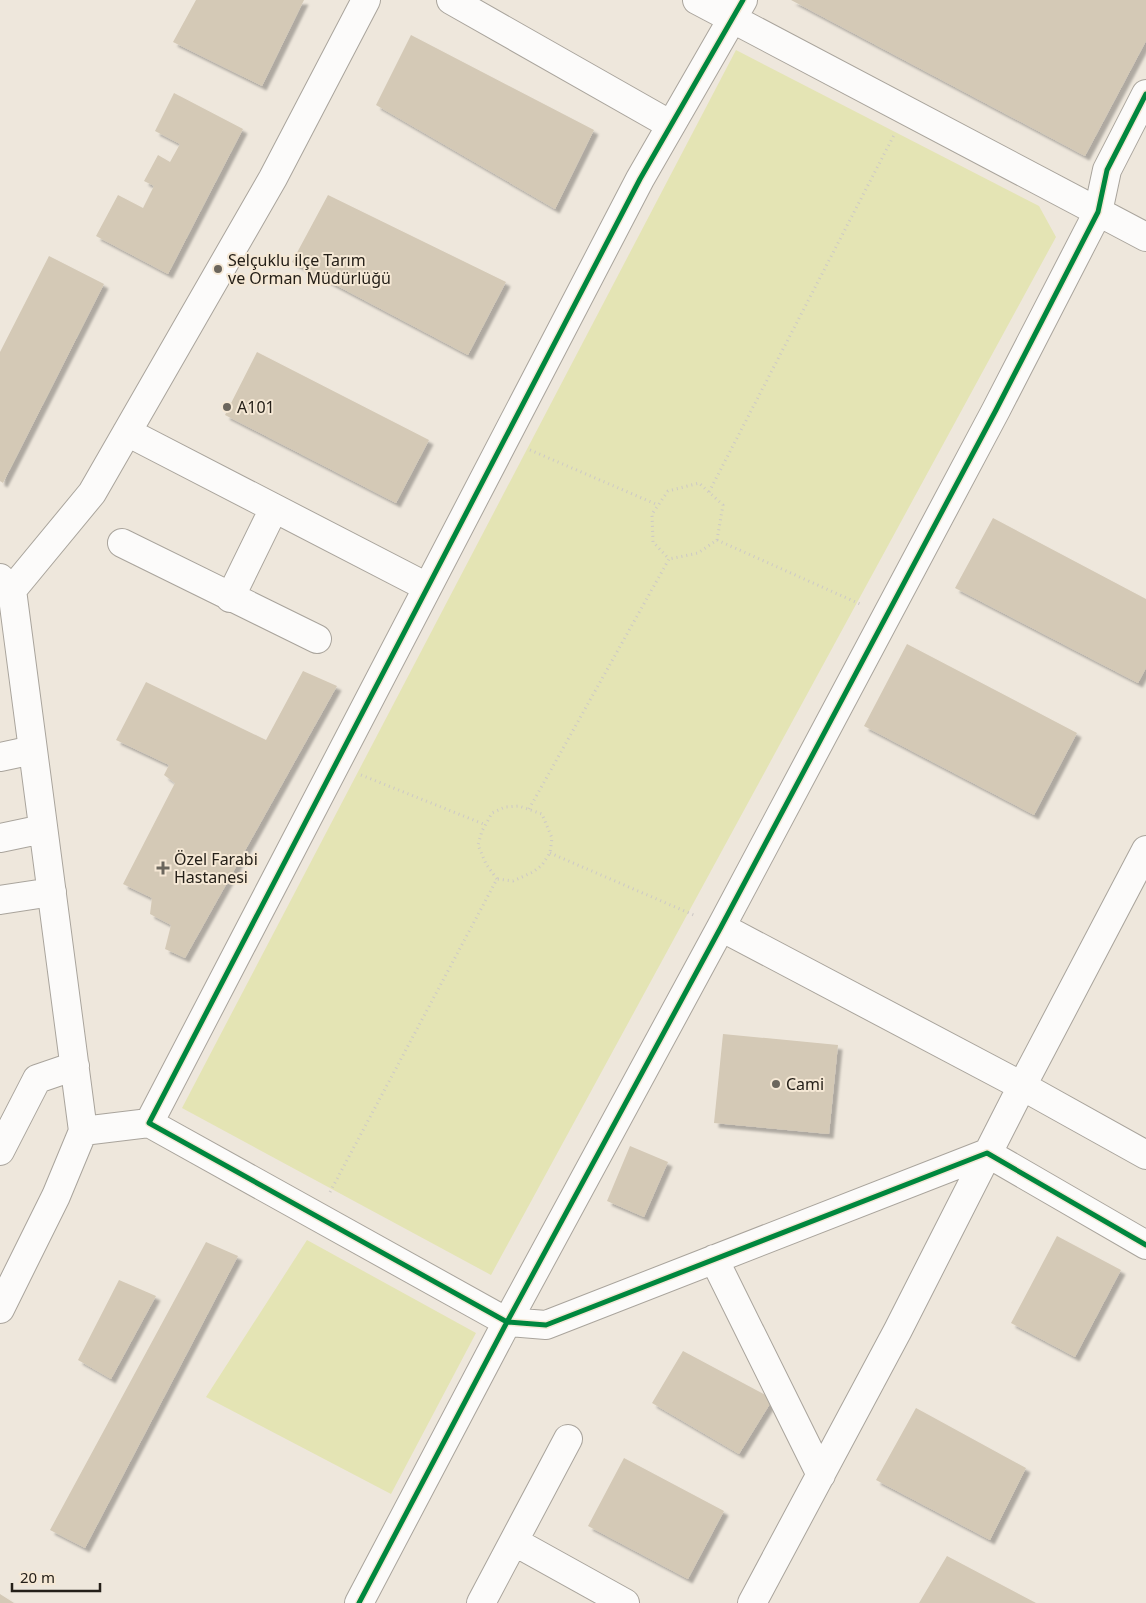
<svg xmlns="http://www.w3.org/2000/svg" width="1146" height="1603" font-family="'Noto Sans',sans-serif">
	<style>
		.green { fill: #e4e4b4 }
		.building { fill: #d4c9b6; filter: url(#shadow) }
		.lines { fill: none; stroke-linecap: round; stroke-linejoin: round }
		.minor-casing { stroke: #a9a49c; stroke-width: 30 }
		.path { stroke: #cdc9c6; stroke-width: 3; stroke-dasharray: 1 4; stroke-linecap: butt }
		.minor { stroke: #fcfbfa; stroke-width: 28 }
		.cycleway-casing { stroke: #f5e8d5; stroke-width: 8 }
		.cycleway { stroke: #00873e; stroke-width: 5 }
		.poi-dot { fill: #6b665d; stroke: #f5e8d5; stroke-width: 2 }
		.labels { text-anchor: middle; stroke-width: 4; stroke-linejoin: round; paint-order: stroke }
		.poi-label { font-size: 16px; fill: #252019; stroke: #f5e8d5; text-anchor: start }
	</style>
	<defs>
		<filter id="shadow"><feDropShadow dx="4.5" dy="4.5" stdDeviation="1" flood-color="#0004"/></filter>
	</defs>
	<rect width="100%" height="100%" fill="#eee7dc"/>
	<!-- green -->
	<path class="green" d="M736,50l303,156 17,31 -565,1038 -309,-167z
		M307,1240l169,93 -85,161 -185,-97z"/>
	<!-- building -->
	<path class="building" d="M196,0h108l-42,86 -89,-44z
		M791,0h355v41l-61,115z
		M411,35l183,95 -39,79 -179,-104z
		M174,93l69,36 -75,145 -72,-38 22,-41 25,13 11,-22 -10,-5 14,-26 12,7 10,-18 -25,-13z
		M328,195l178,87 -38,73 -176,-93z
		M49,256l55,28 -101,199 -3,-2v-129z
		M257,352l172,88 -33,63 -171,-88z
		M993,518l153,81v69l-8,15 -183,-95z
		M907,644l170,89 -43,82 -170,-89z
		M303,671l34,15 -152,272 -20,-9 6,-24 -21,-11 2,-16 -29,-14 52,-101 -11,-8 5,-10 -53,-25 30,-58 120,58z
		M723,1034l115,11 -9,89 -115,-11z
		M630,1146l38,16 -24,55 -37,-16z
		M1057,1236l64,34 -46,87 -64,-34z
		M206,1242l32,14 -153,292 -35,-18z
		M119,1280l37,16 -45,83 -33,-19z
		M683,1351l90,48 -34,55 -87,-51z
		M916,1408l110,60 -36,72 -114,-60z
		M624,1458l100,53 -36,68 -100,-53z
		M947,1556l89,47h-117z
		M0,1594l14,9h-14z"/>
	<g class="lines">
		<defs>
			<path id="minor" d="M451,0l220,125
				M697,0l449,237
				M1146,94l-39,76 -9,42 -102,198 -275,517 -214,395 39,3 441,-172 159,92
				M127,432l300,155
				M122,543l195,96
				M0,578l12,12 71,541 -27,65 -56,113
				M12,590l80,-97 181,-315 93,-178
				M230,598l44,-90
				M0,757l33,-7
				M0,838l43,-9
				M0,900l52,-8
				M721,927l301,159 124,69
				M83,1131l66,-8
				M0,1151l37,-72 38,-13
				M714,1259l107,216
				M515,1542l110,61
				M359,1603l148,-281 -358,-199 491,-944 103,-179
				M481,1603l87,-164
				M752,1603l146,-273 124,-244 124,-236"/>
		</defs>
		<!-- minor casing -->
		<use href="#minor" class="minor-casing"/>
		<!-- path -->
		<path class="path" d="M530,450l128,55
			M709,492l185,-357
			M717,540l143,64
			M361,775l125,50
			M529,809l140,-250 -16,-17 -1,-28 16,-23 31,-8 24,22 -6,35 -19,13 -29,6
			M550,853l146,63
			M330,1192l167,-313 -11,-15 -8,-19 4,-14 10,-18 13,-6 14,-1 23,8 10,24 -2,15 -8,12 -9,7 -20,9 -16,-2"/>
		<!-- minor -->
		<use href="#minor" class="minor"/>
		<defs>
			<path id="cycleway" d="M1146,94l-39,76 -9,42 -102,198 -275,517 -214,395 39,3 441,-172 159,92
				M359,1603l148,-281 -358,-199 491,-944 103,-179"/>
		</defs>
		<!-- cycleway casing -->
		<use href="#cycleway" class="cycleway-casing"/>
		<!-- cycleway -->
		<use href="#cycleway" class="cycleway"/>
	</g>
	<!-- markers -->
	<g class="poi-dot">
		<circle cx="218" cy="269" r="5"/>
		<circle cx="227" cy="407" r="5"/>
		<path d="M160.5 860.5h5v5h5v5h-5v5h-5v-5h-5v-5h5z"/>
		<circle cx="776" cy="1084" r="5"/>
	</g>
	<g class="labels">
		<!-- poi labels -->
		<g class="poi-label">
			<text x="228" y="266">Selçuklu ilçe Tarım<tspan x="228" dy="18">ve Orman Müdürlüğü</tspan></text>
			<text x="237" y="413">A101</text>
			<text x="174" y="865">Özel Farabi<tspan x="174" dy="18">Hastanesi</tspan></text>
			<text x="786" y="1090">Cami</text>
		</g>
	</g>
	<!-- scale -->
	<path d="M12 1583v8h88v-8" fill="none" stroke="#252019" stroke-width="2.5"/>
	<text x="20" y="1583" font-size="15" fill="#252019" stroke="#f5e8d5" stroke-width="4" paint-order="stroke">20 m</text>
</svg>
